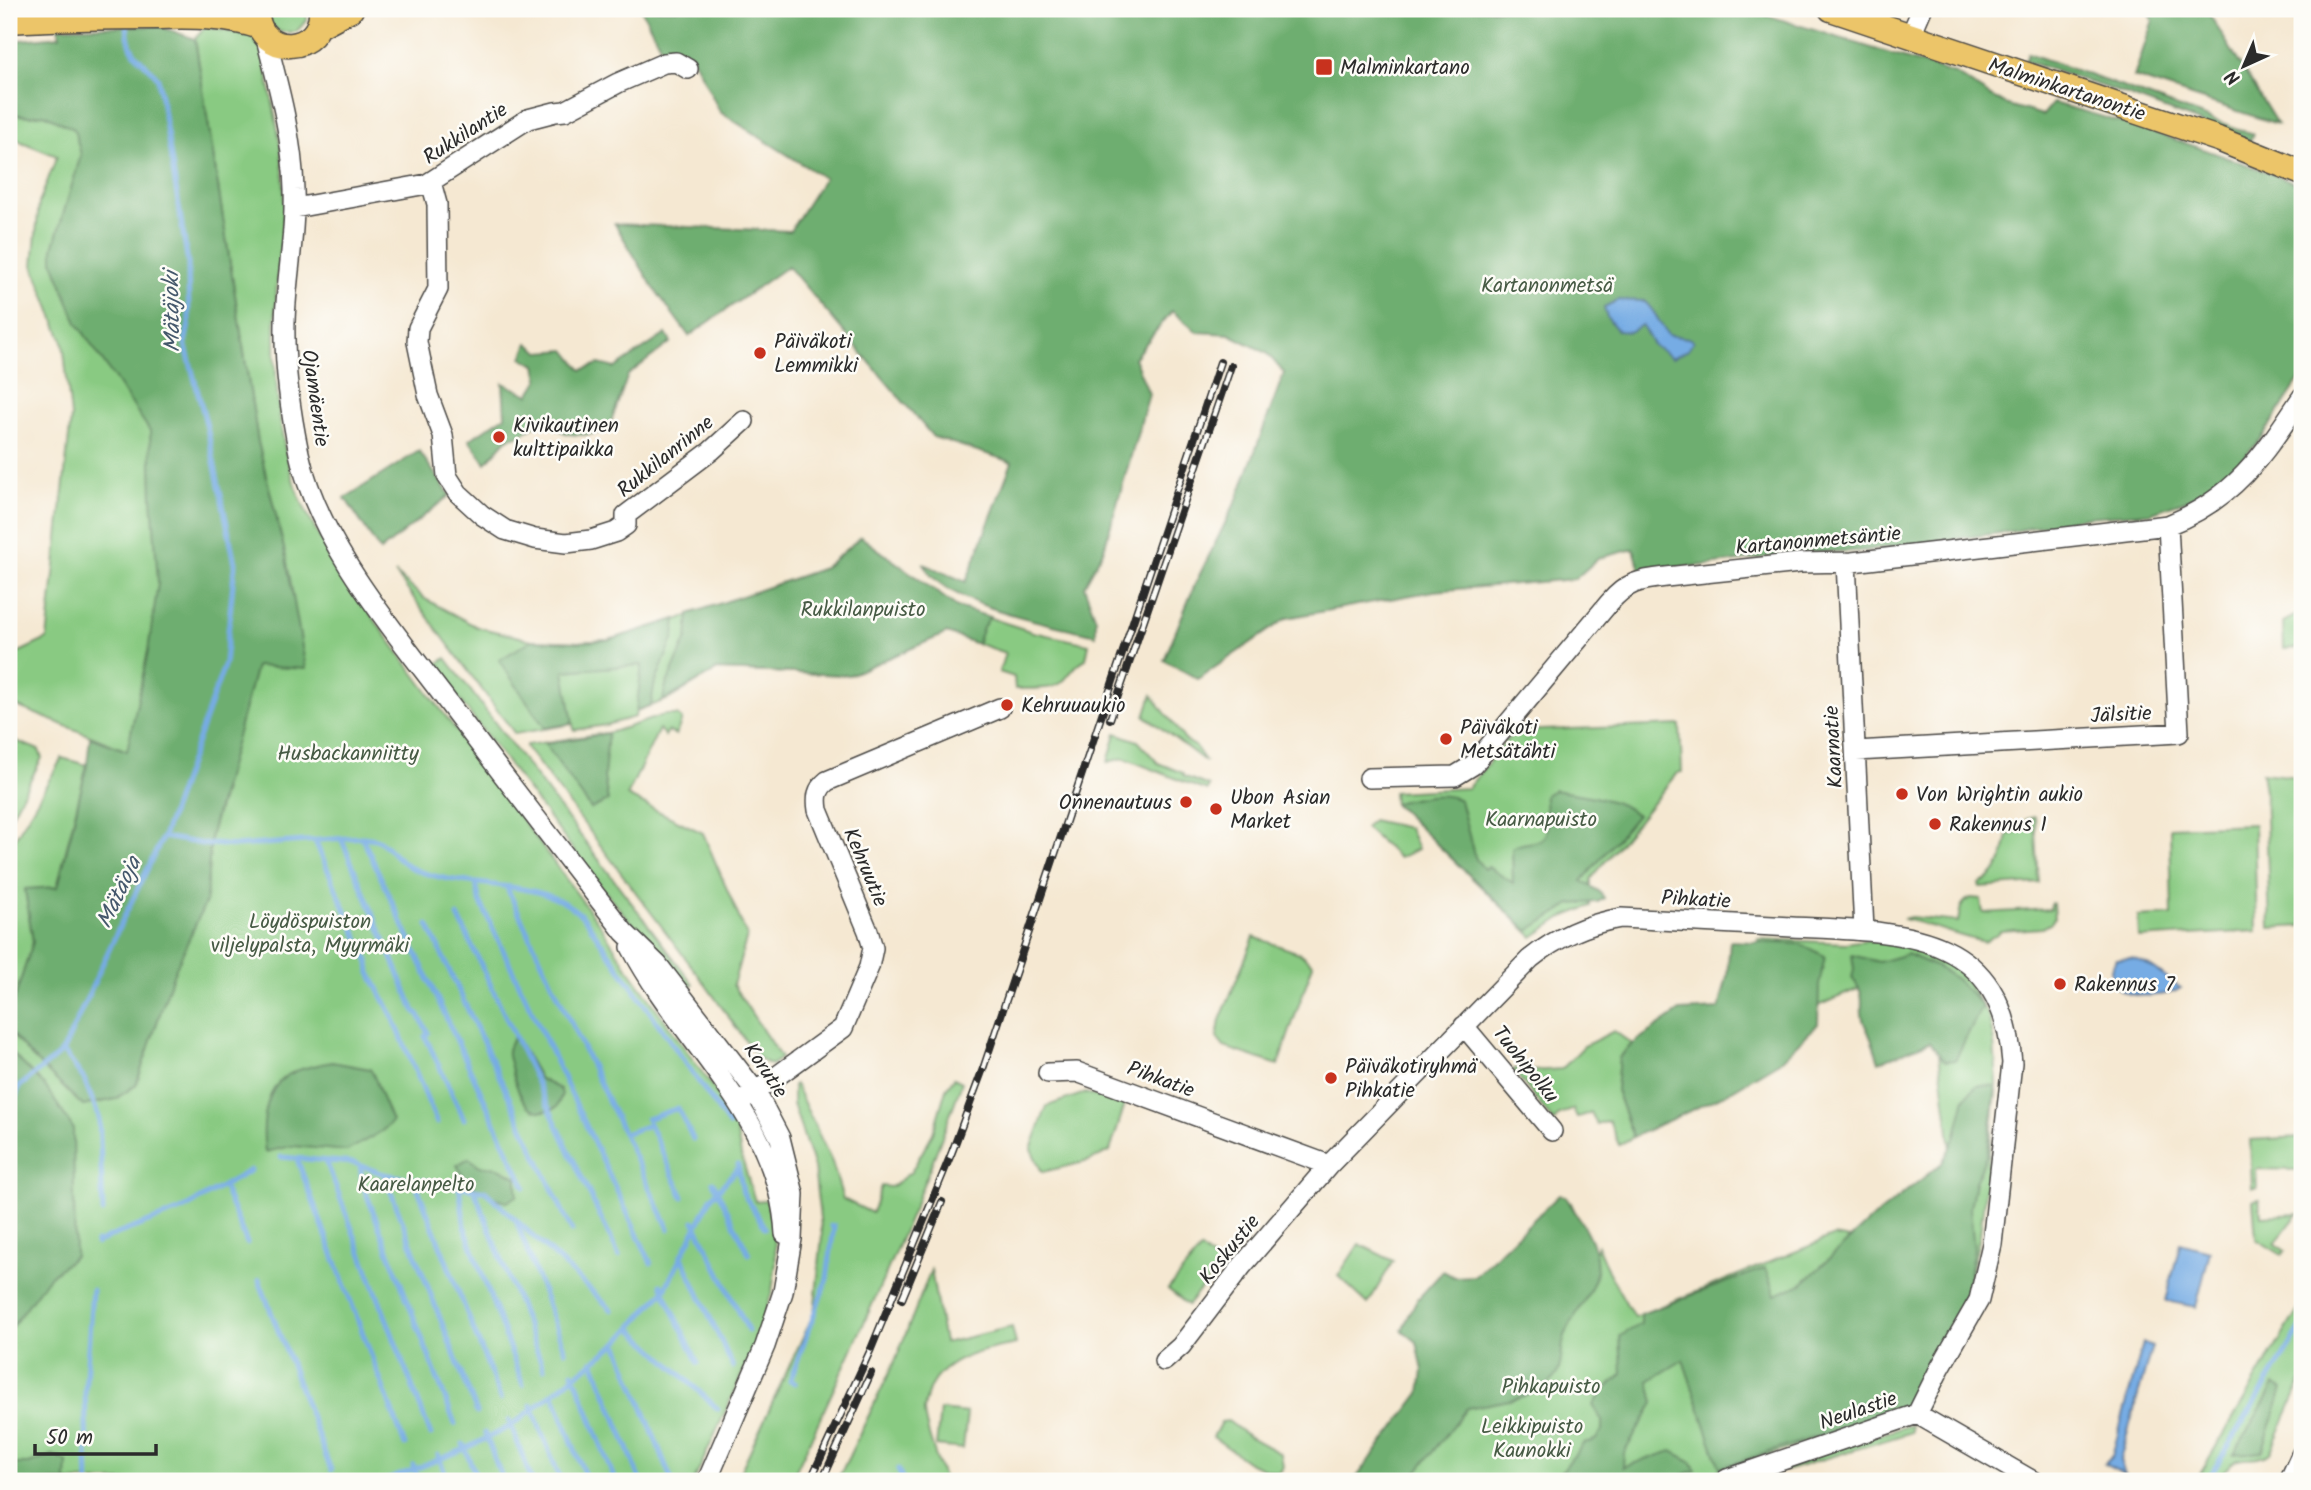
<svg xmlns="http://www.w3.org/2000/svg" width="2311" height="1490" font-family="Kalam,sans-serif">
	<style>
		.green { fill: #89ca82; stroke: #5a7a56; stroke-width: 2 }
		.forest { fill: #6eae70; stroke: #4c6c4e; stroke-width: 2 }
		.water { fill: #76ace4; stroke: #506c88; stroke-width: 2 }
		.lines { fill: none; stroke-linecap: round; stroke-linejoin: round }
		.stream { stroke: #76ace4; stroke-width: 5 }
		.minor-casing { stroke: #494744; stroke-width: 22 }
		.major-casing { stroke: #494744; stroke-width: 27 }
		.minor { stroke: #fff; stroke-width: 19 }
		.major { stroke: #ecc569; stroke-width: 24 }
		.rail-casing { stroke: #2b2b2b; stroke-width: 8 }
		.rail { stroke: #fdfcf7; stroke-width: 5; stroke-dasharray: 16; stroke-linecap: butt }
		.poi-dot { fill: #c8321e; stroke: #fdfcf7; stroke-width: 2.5 }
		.labels { text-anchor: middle; stroke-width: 5; stroke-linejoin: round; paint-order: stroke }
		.poi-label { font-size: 21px; fill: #2b2b2b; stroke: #fdfcf7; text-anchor: start }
		.street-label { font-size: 21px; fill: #2b2b2b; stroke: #fdfcf7 }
		.park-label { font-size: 21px; fill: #475b45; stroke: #fdfcf7 }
		.water-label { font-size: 23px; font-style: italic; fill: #45586c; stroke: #fdfcf7 }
	</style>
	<rect width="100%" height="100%" fill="#fdfcf7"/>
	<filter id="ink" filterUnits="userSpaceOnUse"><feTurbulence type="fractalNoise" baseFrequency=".0143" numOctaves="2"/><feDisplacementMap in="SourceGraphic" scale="14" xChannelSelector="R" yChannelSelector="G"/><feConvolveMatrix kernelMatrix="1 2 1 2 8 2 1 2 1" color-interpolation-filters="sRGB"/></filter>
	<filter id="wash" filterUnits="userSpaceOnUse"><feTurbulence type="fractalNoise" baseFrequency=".00686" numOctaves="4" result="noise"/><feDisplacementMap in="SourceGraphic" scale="28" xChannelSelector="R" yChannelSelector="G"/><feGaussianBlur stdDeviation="1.57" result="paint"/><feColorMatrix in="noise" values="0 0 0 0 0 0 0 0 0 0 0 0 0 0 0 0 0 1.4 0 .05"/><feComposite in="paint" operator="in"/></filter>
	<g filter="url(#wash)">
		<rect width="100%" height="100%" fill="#f5e8d2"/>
		<!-- green -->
		<path class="green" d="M268,9h39v11l-11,12h-16l-10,-8z
			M205,27l48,9 10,15c8,48 22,99 21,148 0,34 -7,67 -8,101 -3,63 0,147 27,205 14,31 33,59 51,87l246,333 27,42 107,150 7,38 14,46 11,-1 8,32 2,31 -4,28 -16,52 -62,138h-685v-450l22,25 52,50 32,-7 21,-14 38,-113 32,-71 5,-67 13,-44 -215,-87v-46l38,-18 24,-222 -8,-75 -30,-77 6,-62 18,-47 -35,-14 -13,-10v-18l21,2 36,-5 122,59 98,387 -28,-115 -63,-403z
			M861,537l96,70 76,25 56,12 -3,15c-12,5 -15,16 -25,24 -11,8 -32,5 -46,6l-1,-12 -15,-5 6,-19 -58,-20 -98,42 -132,-5 -48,29 -33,12 -1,6 -29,8 -32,5 -1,-6 -58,10 -120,-161 30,26 52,28 55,13 46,2 31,-2 36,-9 179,-63z
			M2298,614l4,4v30l-18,1 -1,-27z
			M446,658l247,326 -7,4 -84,-100 -168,-222z
			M1152,695l33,45 10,6 11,16 -61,-46z
			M664,715h13l5,4 -6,16 -8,-4 -3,5 -6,-7 -32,67 76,37 44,103 -14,49 48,73 -10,7 -13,-7 -53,-74 -179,-237v-2l86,-13z
			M1680,725l2,47 -5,1 -86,106v27l-30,12 -28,19 -139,-134 -1,-11 75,-4 46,-57z
			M1116,733l22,8 20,22 25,10v3l26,10 -2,5 -83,-33 -16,4z
			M9,738l30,12 3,8 -33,62z
			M62,758l25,7 -30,122 -32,3 8,52 -24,74v-167z
			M2262,773l36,4 4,-3v152l-32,2 -5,-137z
			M2035,817l4,66 -59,4 -1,-3c21,-9 26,-29 29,-50h6l13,-15z
			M1372,820l37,8 9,21 -19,9 -34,-30z
			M2254,824l3,107 -118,7 -1,-21 34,-2 -2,-88z
			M1971,898l10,1 2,14 67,-4 1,-6h2l1,16 -4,5 -8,4 -41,3 -16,11c-28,-5 -54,-18 -82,-23l8,-2 47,5c2,-10 1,-19 13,-24z
			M1254,937l45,16 14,11 -35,101 -54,-18 -7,-9 3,-18z
			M1758,939l88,4 19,-3 31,3 26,7 30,16 14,14 23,37 5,26 3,40 -17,152 -7,31 -8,31 -63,107 -9,11 -16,7 -154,47 -32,12h-329l191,-261 18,-17 23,51 3,-9 11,26 26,46 200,-81 60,11 57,-99 -13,-102 -78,-58 -108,46z
			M1614,1031l18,13 -13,14 -3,32 17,47 -14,8 -10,-24 -12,4 -6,-13 -14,6 -4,-9 -15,7 -4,6 -41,-52 10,-4 8,5 31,-2 22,-23z
			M954,1078l8,4c-48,137 -110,268 -171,399h-55l78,-168 8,-77 -8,-68 -21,-64v-19l2,-1 37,78 11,37 29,14 9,-27 10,1 20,-15 22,-39 13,-44z
			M1085,1093l40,11 -15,47 -21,10 -47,11 -11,-23 16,-43z
			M2302,1126v44l-46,-1 1,19h-5l-2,-48 52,-3z
			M2259,1199l2,17 37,-2 -23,29 10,8 -3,4 -26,-16 -3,-39z
			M1359,1244l34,17 -25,43 -30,-28z
			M1201,1249l19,16 -32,40 -20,-16z
			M931,1270l13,73 68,-16 4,17c-33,6 -79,15 -89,52 -1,5 -3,11 -3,16 2,20 14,50 20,69h-107l58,-120z
			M2302,1303v77l-32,73c-23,15 -30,-9 -53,28h-21z
			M940,1410l27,3 -4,36 -27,-3z
			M1228,1421l20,15 33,18 2,12 -2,5 -5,2 -26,-10 -37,-26 8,-15z
			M1911,1425l1,7 -127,39 -2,-7z"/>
		<!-- forest -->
		<path class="forest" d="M641,9h1106l208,65 49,30 39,11 10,-12c87,23 165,50 249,82v191l-41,63 -21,23 -50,37 -40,14 -63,4 -72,14 -153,20 -53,1 -101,13 -68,5 -6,-21 -35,9 -24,21 -141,12 -147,27 -89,61 -34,-19 32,-78 42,-85 46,-124 -17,-20 -38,-19 -32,-2 -25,-21 -38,47 15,36 -45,155 -20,37 12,33v16c-40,-10 -157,-30 -172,-71l42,18 46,-120 -79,-25 -145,-171 -99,70 -36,-49 -38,-63 175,7 34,-53 -104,-66 -29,-58 -27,-1z
			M2148,9h58l71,115 -143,-47 19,-57z
			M158,26l37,13 63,403 28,115 20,112 -50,-3 -45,168 -5,67 -32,71 -38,113 -21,14 -32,7 -52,-50 -22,-25v-15l24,-74 -8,-53 33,-2 29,-122 3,-28 37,14 21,-100 10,-68 -6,-85 -2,-67 -73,-108 -24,-61v-14l28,-93 -7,-26 -30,-15 -14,2 -21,-2v-76l12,2 39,-4 -2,-9z
			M2028,53l225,81 -3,7 -134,-50 -91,-30z
			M666,334l5,8 -43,33 -20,55c-11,4 -28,6 -39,4 -10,-2 -21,-14 -31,-10 -13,5 -13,13 -30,14l-22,25 -17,-23 36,-24 -2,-33 26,12 10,-16 -3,-14 -14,-7 6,-15 12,9 26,-2 16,20 17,-6 16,4z
			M419,451l31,44 -70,56 -35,-53z
			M861,537l96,70 33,10 -7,10 -6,17 -30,-11 -98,42 -132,-5 -54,31 2,-13 22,-50 2,-24 135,-46z
			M676,619l-2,18 -20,49 -3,19 -15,6 6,-46 -78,6 9,52 -28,5 -46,-68 33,-20 46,2 31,-2z
			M608,733l-4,44 4,24 -17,8 -46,-65z
			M1554,790c25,5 64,7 83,25l-55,66 18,11 4,6 -6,4 -27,2 -43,27 -134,-128c21,-4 46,-13 66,-3l13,51 3,8 8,10 4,-2 25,16 -1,-35c10,-6 17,-4 26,-7 17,-6 5,-33 7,-46z
			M1730,941l70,3 25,12 -6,29 -1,39 -39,38 -59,35 -87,40 -17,-47 3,-32 13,-14 48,-33 39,-2 8,-33z
			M1907,954c37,15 49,21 75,52l-27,54 -10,1 -15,-19 -51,20c-4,-13 -8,-25 -14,-37 -9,-19 5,-25 -13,-47l2,-9 -2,-14 27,7z
			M515,1035l25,44 20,10 2,5 -5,13c-31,16 -40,-16 -46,-40 -1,-4 -4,-12 -3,-16 0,-5 5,-12 7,-16z
			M9,1050l36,36 28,42 2,128 -27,22 -39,53z
			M332,1062l38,7c6,9 7,16 11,26 3,9 8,17 11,27l-10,9 -35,20 -55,-5 -27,6c-3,-23 -2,-53 15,-71 12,-12 36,-16 52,-19z
			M1977,1085l19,1 -9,68 -12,28 -5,26 4,41 -9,45 -26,52 -34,59 -9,6 -176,57 -37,-108 -34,21 5,22 -30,50 -1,14 49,-16 19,10 5,9 -27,11h-115l30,-38 11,-3 7,-9v-10l-9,-16 12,-15 17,-16 -2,-38 21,-12v-10l124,-46 10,27 27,-11 73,-68 67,-53 13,-25 10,-40z
			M469,1158l11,8 19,2 18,9v19l-10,6c-21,-6 -41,-18 -50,-37z
			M1559,1195l7,2c15,26 41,57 26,89 -7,16 -19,31 -26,47 -9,22 2,37 -21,53 -19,14 -55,17 -78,22l-57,73h-56l66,-88 3,-22 -6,-29 -15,-12 14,-29 27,-30 11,6 21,-1z
			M2274,1385l9,4 -21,63 -28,2z
			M53,1455l14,7 -1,19h-57v-17h20z"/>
		<!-- water -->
		<path class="water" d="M1618,300l26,1c11,9 15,22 24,34l20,3 5,3 -6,9 -15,8 -19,-13 -11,-20 -12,7 -12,-1 -11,-14 -3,-10z
			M2131,958c19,4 33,20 50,30 -12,9 -42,9 -55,5 -6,-2 -10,-7 -14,-10l-1,-14 5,-10z
			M2180,1243l30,8 -14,56 -30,-6z
			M2143,1343l9,3 -32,114 5,15 -21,-11 8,-8z"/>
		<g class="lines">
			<!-- stream -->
			<path class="stream" d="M163,837l46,8 3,-1 23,2 127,-9c5,1 12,1 16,3 14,9 22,24 38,30 54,22 128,5 169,49l144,206
				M362,837l163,350
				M341,838l73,172 5,5 9,18 -3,3 39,83
				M315,841l54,122 1,10 23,44 44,106
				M476,884l3,15 172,364
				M507,888l162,341
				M458,916l161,340
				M428,925l144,306
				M63,1051l21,28 15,38 4,95
				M9,1116l10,-29 44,-36 59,-130 41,-84 62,-174 10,-100 -29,-140 -21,-80 4,-19 -1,-61 -30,-185c-19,-23 -30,-22 -31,-55
				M624,1134l25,-9
				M281,1157l73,6 30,11 101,17 127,119
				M297,1159l108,286
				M326,1161l105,274
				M360,1165l3,20 92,239
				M738,1165l5,28 22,35
				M384,1174l93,239
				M414,1179l87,220
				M713,1182l36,72
				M223,1186l24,57
				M459,1186l6,42 58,157
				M474,1189l70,180
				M683,1197l-36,-78 31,-11 15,31
				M694,1221l54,109
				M517,1223l48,128
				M96,1242v2l13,-7 72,-27 70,-40
				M681,1255l52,112
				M259,1280l72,190
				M661,1285l37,78
				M631,1328l87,81
				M617,1343l55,138
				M593,1361l48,120
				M573,1372l42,109
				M795,1383l-5,-2 37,-102 7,-53h-3
				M553,1393l34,88
				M531,1405l30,76
				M509,1420l23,61
				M485,1433l18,48
				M463,1444l15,37
				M438,1455l10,26
				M413,1465l6,16
				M898,1469l5,12
				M88,1481l-3,-88 7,-103
				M385,1481l80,-32 46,-23 106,-83 47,-52 47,-93 27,-30
				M2207,1481l95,-155"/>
		</g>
	</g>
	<g filter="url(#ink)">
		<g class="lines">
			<defs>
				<path id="minor" d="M265,35c13,49 28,104 29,155 2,44 -8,88 -9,132 -1,44 5,88 14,131 19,88 91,173 145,244 59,79 120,157 180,235l34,33 98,127 24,46 14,56 -2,45 -9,53 -18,54 -58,135
					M1910,37l12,-28
					M431,182l6,22 1,85 -20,39 -1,14 11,53 15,40 4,41 11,17 24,22 23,15 30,9 31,4 25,-3 25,-8 10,-7v-10l85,-64 33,-30
					M295,208l132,-24 101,-65 27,-7 10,-1 53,-28 46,-20 12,-1 12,7
					M1846,562l18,368
					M1856,751l323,-18 -11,-208
					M1369,778l86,-2 18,-11 136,-162c18,-21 30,-23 57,-26l134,-14 52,-1 316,-37c67,-26 96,-71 134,-128
					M631,947c50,96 148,171 154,287
					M1464,1026l88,105
					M1048,1073l29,-1 252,93 201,-206c27,-22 56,-35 91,-41 57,3 114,6 171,9 106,5 210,1 220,136l-20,181 -13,56 -39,68 -23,46
					M740,1103l103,-75 26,-61 4,-19 -5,-17 -50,-121c-2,-13 -1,-21 9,-29l173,-73
					M1164,1361l17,-15 61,-80 87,-101
					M1727,1479l190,-65 116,67
					M2289,1481l13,-28"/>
				<path id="major" d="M1831,9l387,130 84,34
					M257,13c1,45 67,42 64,-4
					M9,21c50,-3 100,-4 150,-4 32,-1 70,-1 101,10
					M319,26l32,-17"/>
			</defs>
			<!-- minor casing -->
			<use href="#minor" class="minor-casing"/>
			<!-- major casing -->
			<use href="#major" class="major-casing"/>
			<!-- minor -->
			<use href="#minor" class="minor"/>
			<!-- major -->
			<use href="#major" class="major"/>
			<defs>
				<path id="rail" d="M1110,719l121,-353
					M902,1299l40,-97
					M810,1481l61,-132 81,-197 32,-86 236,-704
					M822,1481l49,-108"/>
			</defs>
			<!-- rail casing -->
			<use href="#rail" class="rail-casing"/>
			<!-- rail -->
			<use href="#rail" class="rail"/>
		</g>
	</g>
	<!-- markers -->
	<g class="poi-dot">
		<rect x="1315" y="58" width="18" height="18" rx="3.5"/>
		<circle cx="760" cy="353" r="7"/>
		<circle cx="499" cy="437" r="7"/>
		<circle cx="1007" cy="705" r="7"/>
		<circle cx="1446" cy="739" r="7"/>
		<circle cx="1902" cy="794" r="7"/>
		<circle cx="1186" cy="802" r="7"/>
		<circle cx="1216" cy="809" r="7"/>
		<circle cx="1935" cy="824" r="7"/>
		<circle cx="2060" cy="984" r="7"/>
		<circle cx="1331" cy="1078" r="7"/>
	</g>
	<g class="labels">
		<!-- poi labels -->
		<g class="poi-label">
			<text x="1340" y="74">Malminkartano</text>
			<text x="774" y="348">Päiväkoti<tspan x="774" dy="24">Lemmikki</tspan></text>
			<text x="513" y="432">Kivikautinen<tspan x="513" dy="24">kulttipaikka</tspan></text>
			<text x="1021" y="712">Kehruuaukio</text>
			<text x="1460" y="734">Päiväkoti<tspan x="1460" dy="24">Metsätähti</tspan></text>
			<text x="1916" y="801">Von Wrightin aukio</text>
			<text x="1230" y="804">Ubon Asian<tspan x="1230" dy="24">Market</tspan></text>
			<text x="1172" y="809" text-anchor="end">Onnenautuus</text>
			<text x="1949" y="831">Rakennus 1</text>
			<text x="2074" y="991">Rakennus 7</text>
			<text x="1345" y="1073">Päiväkotiryhmä<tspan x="1345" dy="24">Pihkatie</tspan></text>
		</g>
		<!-- street labels -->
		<g class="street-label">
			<text transform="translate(2067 89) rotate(18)" y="7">Malminkartanontie</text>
			<text transform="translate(465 133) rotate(-33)" y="7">Rukkilantie</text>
			<text transform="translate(316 398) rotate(82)" y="7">Ojamäentie</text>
			<text transform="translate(665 456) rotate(-39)" y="7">Rukkilanrinne</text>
			<text transform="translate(1818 540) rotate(-5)" y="7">Kartanonmetsäntie</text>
			<text transform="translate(2121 714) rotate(-3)" y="7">Jälsitie</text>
			<text transform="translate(1833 747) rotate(-93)" y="7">Kaarnatie</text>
			<text transform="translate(866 867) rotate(67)" y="7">Kehruutie</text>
			<text transform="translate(1696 899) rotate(3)" y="7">Pihkatie</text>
			<text transform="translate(1526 1064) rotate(51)" y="7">Tuohipolku</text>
			<text transform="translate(766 1070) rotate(56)" y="7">Korutie</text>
			<text transform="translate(1161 1079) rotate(20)" y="7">Pihkatie</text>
			<text transform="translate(1229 1249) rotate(-51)" y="7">Koskustie</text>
			<text transform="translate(1858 1410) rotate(-19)" y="7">Neulastie</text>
		</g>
		<!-- park labels -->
		<g class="park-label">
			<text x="1547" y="292">Kartanonmetsä</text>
			<text x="863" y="616">Rukkilanpuisto</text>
			<text x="348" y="760">Husbackanniitty</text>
			<text x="1541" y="826">Kaarnapuisto</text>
			<text x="310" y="928">Löydöspuiston<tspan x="310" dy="24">viljelypalsta, Myyrmäki</tspan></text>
			<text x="416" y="1191">Kaarelanpelto</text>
			<text x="1551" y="1393">Pihkapuisto</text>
			<text x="1532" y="1433">Leikkipuisto<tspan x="1532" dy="24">Kaunokki</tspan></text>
		</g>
		<!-- water labels -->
		<g class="water-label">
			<text transform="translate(171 312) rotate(-91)" y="8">Mätäjoki</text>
			<text transform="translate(118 892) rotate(-65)" y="8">Mätäoja</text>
		</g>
	</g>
	<!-- margin -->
	<rect width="2311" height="1490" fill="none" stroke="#fdfcf7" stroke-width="35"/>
	<!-- north arrow -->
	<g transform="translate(2244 66) rotate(224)" stroke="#fdfcf7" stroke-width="5" paint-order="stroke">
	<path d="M0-5L12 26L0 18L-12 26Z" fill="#2b2b2b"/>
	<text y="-10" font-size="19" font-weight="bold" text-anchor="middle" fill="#2b2b2b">N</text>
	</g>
	<!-- scale -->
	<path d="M35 1444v10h121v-10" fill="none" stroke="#2b2b2b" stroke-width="3.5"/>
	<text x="46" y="1444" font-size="21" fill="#2b2b2b" stroke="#fdfcf7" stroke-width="5" paint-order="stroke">50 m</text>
</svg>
